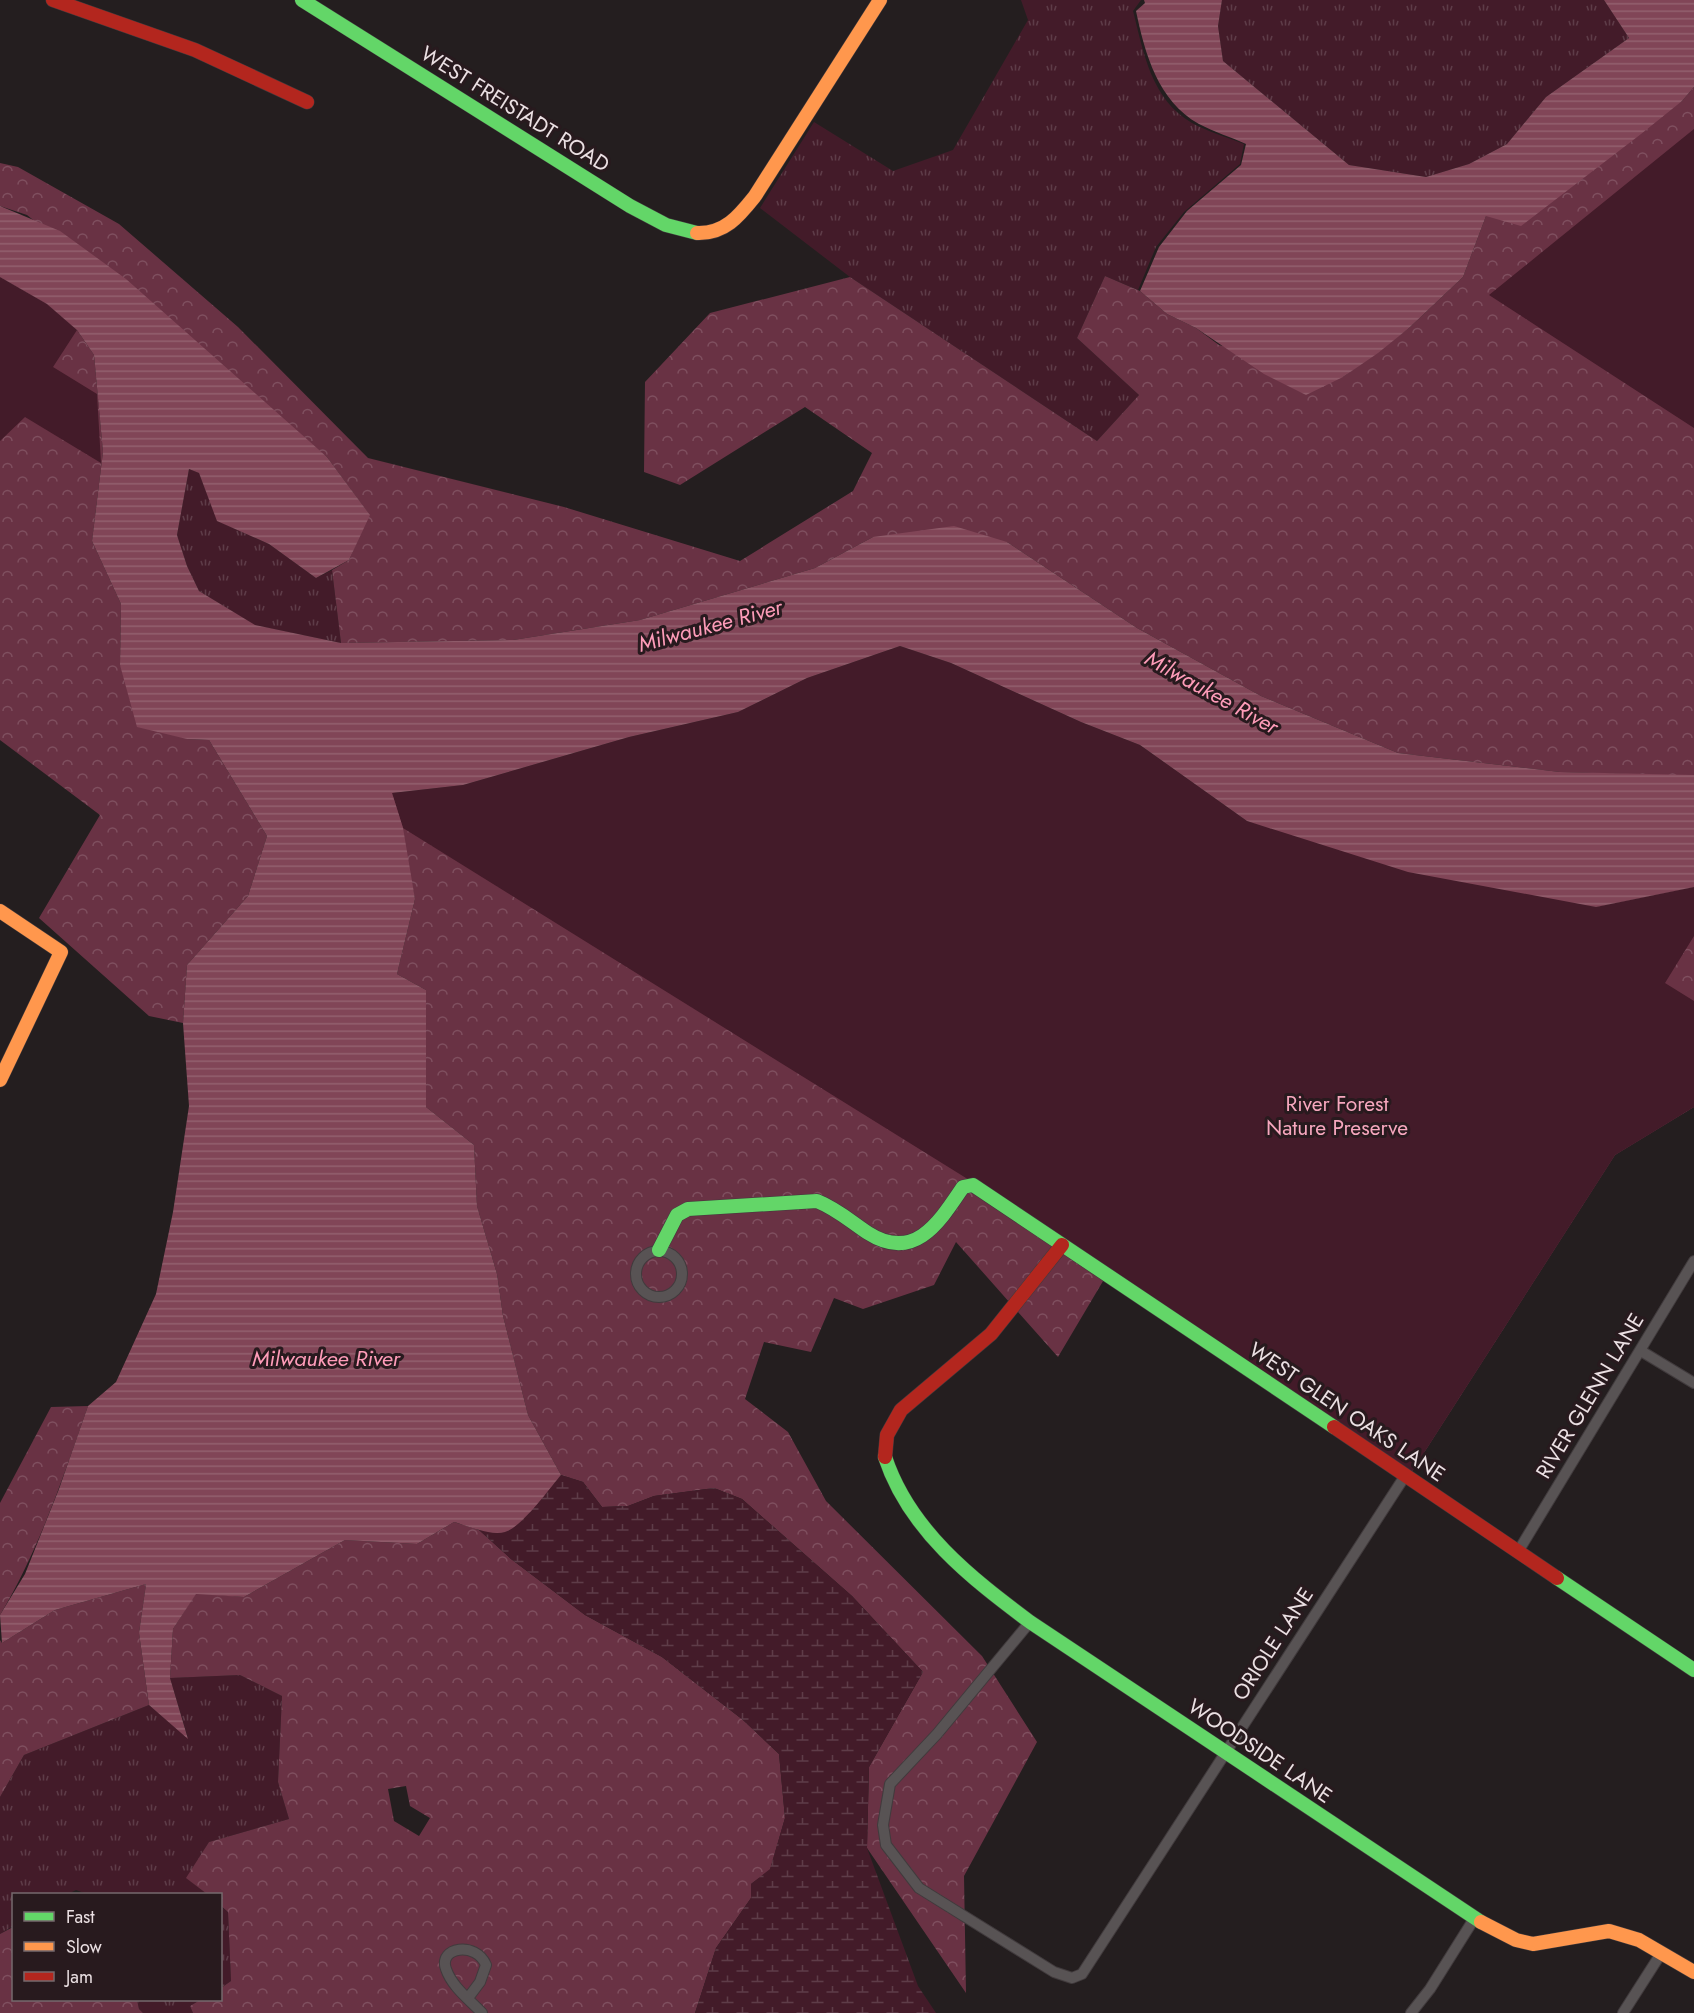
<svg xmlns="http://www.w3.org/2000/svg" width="1694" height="2013" font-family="Jost,sans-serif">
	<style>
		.grass { fill: url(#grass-tufts) }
		.forest { fill: url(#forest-crowns); fill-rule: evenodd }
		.wetland { fill: url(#wetland-marsh) }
		.park { fill: #431b29 }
		.water { fill: url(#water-rules) }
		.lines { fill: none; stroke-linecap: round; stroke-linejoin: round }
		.street-casing { stroke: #413b3d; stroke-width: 12 }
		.fast-casing { stroke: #413b3d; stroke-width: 15 }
		.slow-casing { stroke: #413b3d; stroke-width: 15 }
		.jam-casing { stroke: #413b3d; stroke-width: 15 }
		.street { stroke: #585354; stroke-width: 10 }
		.fast { stroke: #63d668; stroke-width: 14 }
		.slow { stroke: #ff974d; stroke-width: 14 }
		.jam { stroke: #b3261e; stroke-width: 14 }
		.labels { text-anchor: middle; stroke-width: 6; stroke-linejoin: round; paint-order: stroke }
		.street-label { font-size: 21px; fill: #ebe0e3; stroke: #281a1e }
		.park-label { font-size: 21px; fill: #f7a7be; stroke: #281a1e }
		.water-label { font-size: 22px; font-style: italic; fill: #fe9cb9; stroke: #281a1e }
	</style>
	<defs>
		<pattern id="grass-tufts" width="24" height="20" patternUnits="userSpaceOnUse" patternTransform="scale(1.5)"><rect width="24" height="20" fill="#431b29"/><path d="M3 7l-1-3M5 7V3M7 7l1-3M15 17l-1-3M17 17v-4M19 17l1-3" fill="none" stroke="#5e3c48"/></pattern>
		<pattern id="forest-crowns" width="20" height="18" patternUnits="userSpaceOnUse" patternTransform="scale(1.5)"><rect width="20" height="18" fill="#693244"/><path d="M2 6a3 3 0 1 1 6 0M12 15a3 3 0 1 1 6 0" fill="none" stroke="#7f4f5f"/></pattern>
		<pattern id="wetland-marsh" width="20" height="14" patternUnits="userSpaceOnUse" patternTransform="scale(1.5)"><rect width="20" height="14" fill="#431b29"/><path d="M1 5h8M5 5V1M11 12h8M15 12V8" fill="none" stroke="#5e3c48"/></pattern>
		<pattern id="water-rules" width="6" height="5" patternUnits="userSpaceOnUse" patternTransform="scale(1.5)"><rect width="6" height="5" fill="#814557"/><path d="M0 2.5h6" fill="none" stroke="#93606f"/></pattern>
	</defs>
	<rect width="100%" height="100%" fill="#241e1f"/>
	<!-- grass -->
	<path class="grass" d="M1021,0h120l-8,11c11,43 18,88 59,112 16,9 35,14 52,21l-4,20 -56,48 -28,35 -18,43 -33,-14 -28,62 62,57 -42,46 -247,-164 -90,-69 54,-86 79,49 60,-21 75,-130z
		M1222,0h382l25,38 -83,59 -39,47 -38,20 -43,13 -77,-12 -126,-104 -5,-35z
		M189,469l10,4 19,48 51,23 47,34 16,-8 9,73 -87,-18 -55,-34 -12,-25 -10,-31z
		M240,1675l42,21 -4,86 11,37 -80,23 -22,36 20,16h-120l-11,-4 -8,4h-54l-1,32 -13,8v-137l24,-42 125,-50 39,33 -18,-60z
		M220,1906l8,6 3,69 -10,7z
		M137,2000h63l-10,6 3,7h-50l-4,-4z"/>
	<!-- forest -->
	<path class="forest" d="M1694,87v688l-3,1 -131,-4 -162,-19 -137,-57 -124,-68 -130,-86 -134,-5 -58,31 -175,52 -127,20 -172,3 -9,-73 17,-10 20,-46 -42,-57 -300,-242 -27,-9v-43l18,4 101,57 119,103 130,131 196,49 176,54 113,-70 19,-38 -67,-46 -125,78 -36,-13 1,-90 65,-69 140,-36 247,164 42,-46 -62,-57 28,-62 35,15 27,23 29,14 23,17 124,32 66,-49 54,-51 23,-61 196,-115z
		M0,277l47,27 30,26 17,25 9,97 -11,89 29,63 -1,61 67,74 22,1 58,96 -19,60 -61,69 -4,58 -34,-7 -110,-98 61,-103 -100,-75z
		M392,793l1204,114 98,-20v220l-79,48 -204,318 -302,-202 -51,86 -102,-115 -22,43 -71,24 -29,-11 -23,54 -47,-10 -19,57 43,33 38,69 156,155 55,86 -73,134 2,117 -99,-145 2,-81 54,-95 -71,-76 -110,-97 -28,-11 -60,8 -26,10 -26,1 -19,-25 -22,-7 -33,-60 -25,-99 -6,-42 -20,-68 -3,-61 -48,-38v-117l-29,-16 18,-75z
		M88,1406c-25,72 -49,144 -88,209v-112l51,-96z
		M454,1522l25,8 32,29 74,56 77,42 81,63 36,34 6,64 -15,52 -19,14v14l-35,50 -21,65h-502l-3,-7 10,-6h20l1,-12 10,-7 -3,-69 -7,-6 -1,-12h-13l-21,-16 23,-36 80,-23 -11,-37 4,-86 -42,-21 -70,3 3,-49 23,-36 48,4 101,-57 72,4zM406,1786l4,20 20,12 -11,18 -25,-15 -6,-32z
		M146,1584l-7,49 10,72 -125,50 -24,42v-157l2,3 53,-33z
		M13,1927l1,73h123l2,9 4,4h-143v-79z"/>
	<!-- wetland -->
	<path class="wetland" d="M561,1475l22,7 19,25 26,-1 26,-10 60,-8 28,11 110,97 71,76 -54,95 -2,81 51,138 18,27h-241l21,-65 35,-50v-14l19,-15 15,-51 -6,-64 -36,-34 -81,-63 -77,-42 -74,-56 -32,-29 26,2 16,-11z"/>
	<!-- park -->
	<path class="park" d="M1694,129v299l-205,-133z
		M0,277l47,27 30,26 -24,37 44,27 4,69 -76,-46 -25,24z
		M900,646l51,17 130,59 59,23 107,76 349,86 98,-20v49l-29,47 29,18v106l-79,48 -204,318 -445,-295 -563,-350 -11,-35 71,-8 166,-48 109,-25 69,-34z"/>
	<!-- water -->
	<path class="water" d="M1144,0h78l-4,26 5,35 126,104 77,12 43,-13 38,-20 39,-47 83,-59 -25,-38h90v87l-12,14 -41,33 -120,92 -35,-10 -23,61 -54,51 -31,25 -35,24 -37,18 -42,-21 -68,-46 -29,-14 -27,-23 19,-44 28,-36 54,-46 5,-21c-15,-7 -32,-12 -47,-20 -41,-23 -54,-70 -63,-113l9,-8z
		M0,206l60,25 66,48 201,178 43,58 -21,45 -33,18 -47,-34 -52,-23 -18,-48 -10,-4 -12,66 10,31 12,25 56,34 86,18 172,-3 127,-20 175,-52 58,-31 81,-11 53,16 130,86 124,68 137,57 162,19 134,3v112l-98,20 -188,-35 -161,-51 -107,-76 -59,-23 -130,-59 -51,-17 -93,32 -69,34 -109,25 -166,48 -71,8 11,35 12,71 -18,75 29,16v117l48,38 3,61 20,68 6,42 25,99 33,60c-12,14 -39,52 -56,57 -15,4 -37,-6 -51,-10l-37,22 -72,-4 -101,57 -48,-3 -23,35 -3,49 18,61 -39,-34 -10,-72 7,-49 -91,26 -53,33 -2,-28 25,-41 34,-85 29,-83 28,-24 40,-88 17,-82 16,-106 -6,-83 4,-58 61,-69 19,-60 -58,-96 -22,-1 -50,-12 -17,-62 1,-61 -29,-63 11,-89 -9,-97 -17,-25 -30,-26 -47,-27z"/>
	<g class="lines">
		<defs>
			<path id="street" d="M636 1274a23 23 0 1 1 46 0a23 23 0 1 1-46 0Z
				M1641,1351l53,32
				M1519,1550l175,-289
				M1030,1622l-93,112 -47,50 -7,41 3,20 33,43 135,84 18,6 10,-4 323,-498
				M468,1998l12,-16 6,-17c-10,-24 -48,-18 -40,4 6,18 24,31 36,44
				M1411,2013l19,-24 44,-70
				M1623,2013l39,-61"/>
			<path id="fast" d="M302,0l328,206 36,19 31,8
				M659,1250l18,-35 11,-6 129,-8c20,8 33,20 51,32 47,30 72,-12 95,-46l10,-2 361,242
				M885,1457c24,73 86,121 145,165l451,300
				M1557,1578l137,92"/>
			<path id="slow" d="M697,233c28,1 42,-17 58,-37l125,-196
				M0,911l61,41 -61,128
				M1481,1922l35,18 17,4 76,-13 30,9 55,32"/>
			<path id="jam" d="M53,0l142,50 112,52
				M1334,1427l223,151
				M885,1457l2,-22 14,-25 90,-76 71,-89"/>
		</defs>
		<!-- street casing -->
		<use href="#street" class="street-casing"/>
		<!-- fast casing -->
		<use href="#fast" class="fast-casing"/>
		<!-- slow casing -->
		<use href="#slow" class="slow-casing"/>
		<!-- jam casing -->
		<use href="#jam" class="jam-casing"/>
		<!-- street -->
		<use href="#street" class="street"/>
		<!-- fast -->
		<use href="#fast" class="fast"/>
		<!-- slow -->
		<use href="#slow" class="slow"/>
		<!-- jam -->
		<use href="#jam" class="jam"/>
	</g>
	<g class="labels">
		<!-- street labels -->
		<g class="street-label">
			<text transform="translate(515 109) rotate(32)" y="7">WEST FREISTADT ROAD</text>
			<text transform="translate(1590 1396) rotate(-59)" y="7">RIVER GLENN LANE</text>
			<text transform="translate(1347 1412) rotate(34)" y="7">WEST GLEN OAKS LANE</text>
			<text transform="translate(1273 1644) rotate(-57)" y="7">ORIOLE LANE</text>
			<text transform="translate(1260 1751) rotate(34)" y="7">WOODSIDE LANE</text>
		</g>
		<!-- park labels -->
		<g class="park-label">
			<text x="1337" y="1111">River Forest<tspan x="1337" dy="24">Nature Preserve</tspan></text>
		</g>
		<!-- water labels -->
		<g class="water-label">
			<text transform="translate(710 625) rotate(-15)" y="8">Milwaukee River</text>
			<text transform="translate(1212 692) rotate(29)" y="8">Milwaukee River</text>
			<text x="326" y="1366">Milwaukee River</text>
		</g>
	</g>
	<!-- legend -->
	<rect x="12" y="1893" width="210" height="108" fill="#281a1e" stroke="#76696d" stroke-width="1.5"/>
	<rect x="24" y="1912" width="30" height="9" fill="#63d668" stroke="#76696d" stroke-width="1.5"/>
	<text x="66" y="1923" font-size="18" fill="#ebe0e3">Fast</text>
	<rect x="24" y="1942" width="30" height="9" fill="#ff974d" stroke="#76696d" stroke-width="1.5"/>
	<text x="66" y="1953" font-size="18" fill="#ebe0e3">Slow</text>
	<rect x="24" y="1972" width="30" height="9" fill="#b3261e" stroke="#76696d" stroke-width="1.5"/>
	<text x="66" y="1983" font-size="18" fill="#ebe0e3">Jam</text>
</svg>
